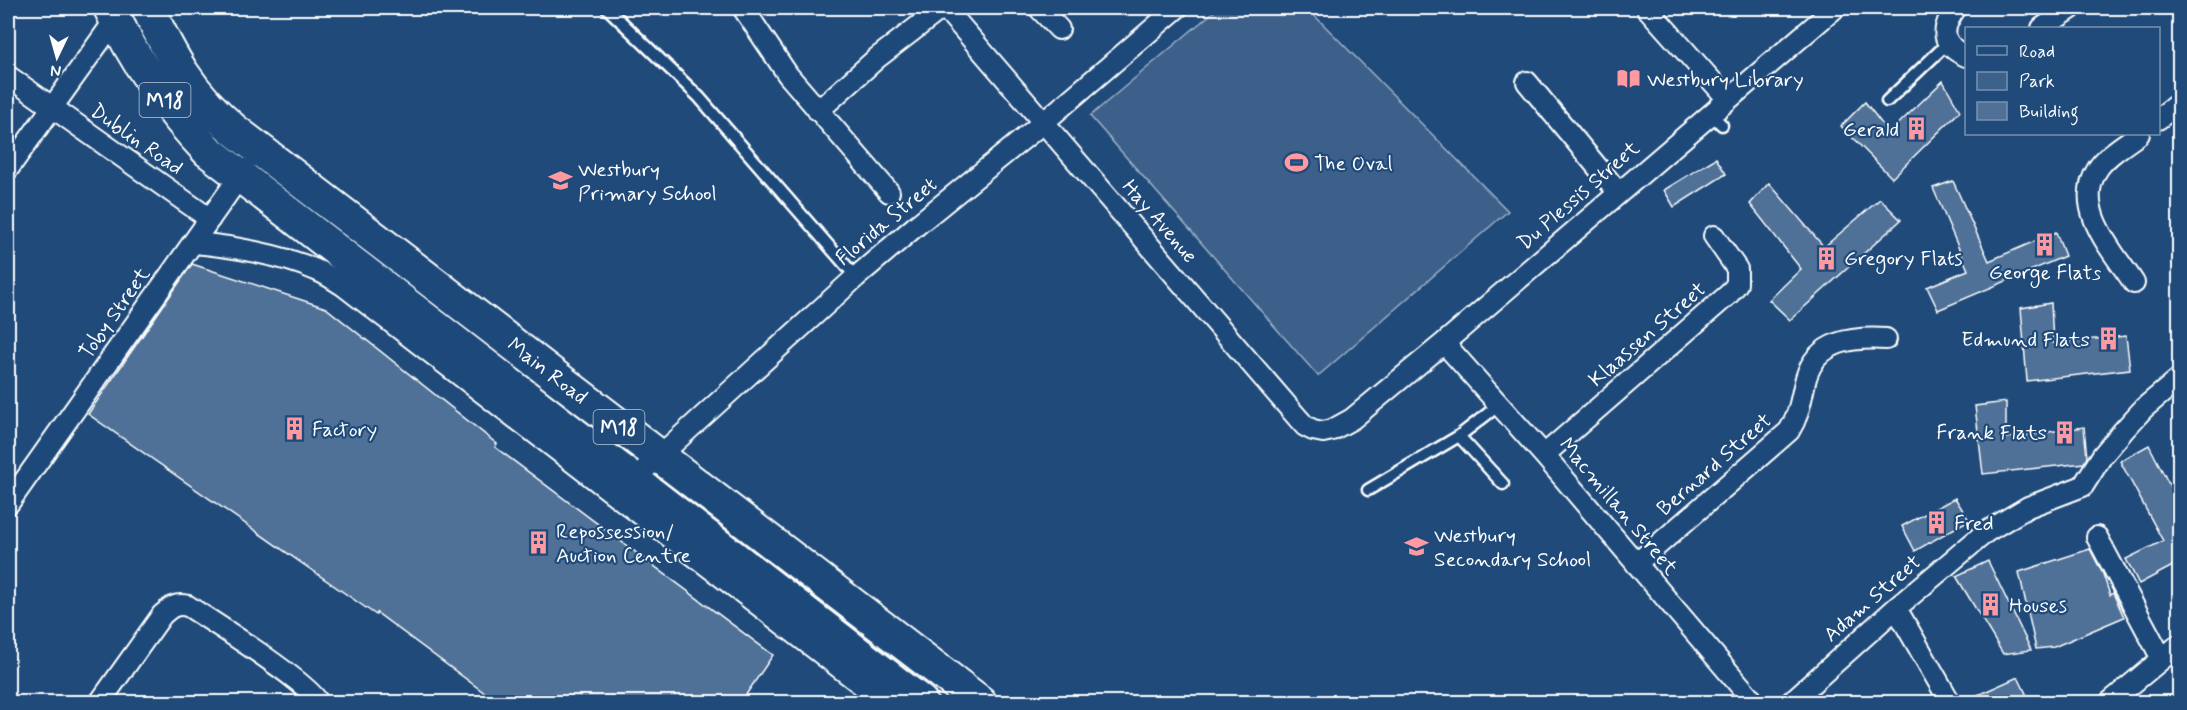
<svg xmlns="http://www.w3.org/2000/svg" width="2187" height="710" font-family="Mynerve,sans-serif">
	<style>
		.green { fill: #3c618b; stroke: #9eb0c5; stroke-width: 1.5 }
		.building { fill: #507197; stroke: #fff; stroke-width: 1.5 }
		.lines { fill: none; stroke-linecap: round; stroke-linejoin: round }
		.service-casing { stroke: #fff; stroke-width: 15 }
		.minor-casing { stroke: #fff; stroke-width: 24 }
		.primary-casing { stroke: #fff; stroke-width: 36 }
		.service { stroke: #1f4a7a; stroke-width: 10 }
		.minor { stroke: #1f4a7a; stroke-width: 20 }
		.primary { stroke: #1f4a7a; stroke-width: 32 }
		.labels { text-anchor: middle; stroke-width: 4.5; stroke-linejoin: round; paint-order: stroke }
		.shield { fill: #1f4a7a; stroke: #bcc9d7; stroke-width: 1.5 }
		.shield-label { font-size: 20px; font-weight: bold; fill: #fff }
		.poi-label { font-size: 21px; fill: #fff; stroke: #1f4a7a; text-anchor: start }
		.street-label { font-size: 21px; fill: #fff; stroke: #1f4a7a }
	</style>
	<rect width="100%" height="100%" fill="#1f4a7a"/>
	<filter id="ink" filterUnits="userSpaceOnUse"><feTurbulence type="fractalNoise" baseFrequency=".0167" numOctaves="2"/><feDisplacementMap in="SourceGraphic" scale="12" xChannelSelector="R" yChannelSelector="G"/><feConvolveMatrix kernelMatrix="1 2 1 2 8 2 1 2 1" color-interpolation-filters="sRGB"/></filter>
	<g filter="url(#ink)">
		<!-- green -->
		<path class="green" d="M1218,8h89l201,203 -190,165 -228,-260z"/>
		<!-- building -->
		<path class="building" d="M1943,81l17,30 -68,67 -51,-52 24,-24 24,31z
			M1716,158l10,16 -52,33 -10,-17z
			M1953,181l36,80 67,-29 9,24 -127,54 -11,-23 41,-17 -35,-82z
			M1769,183l55,64 56,-48 21,21 -111,100 -21,-20 32,-31 -51,-65z
			M192,264l134,44 171,136 -2,3 278,208 -32,47h-244l-120,-89 -1,2 -288,-201z
			M2051,303l2,40 73,-7 4,33 -103,12 -6,-73z
			M2006,402v36l78,-11 3,30 -3,6 -101,11 -8,-68z
			M2149,445l31,61v56l-41,22 -13,-25 37,-18 -43,-80z
			M1955,498l14,22 -54,31 -13,-25z
			M2090,549l13,25 7,21 3,-2 11,24 -70,30 -18,2 -17,-77z
			M1988,561l43,89 -28,4 -47,-78z
			M2018,677l12,25h-68z"/>
		<g class="lines">
			<defs>
				<path id="service" d="M607,8l92,89 157,180
					M1887,101l61,-58
					M2172,108l8,14
					M1710,113l12,12
					M1459,436l44,48
					M1368,490l91,-54 40,-31"/>
				<path id="minor" d="M743,8l45,67 101,117
					M945,8l352,409 8,9 8,4 10,2 9,-2 20,-11 92,-76 391,-335
					M1039,8l20,21
					M1647,8l80,90
					M1956,8c-16,21 -15,37 10,48
					M2042,28l30,-20
					M8,76l202,143
					M1527,82l91,110
					M818,111l59,-53 65,-50
					M2158,119l22,-17
					M8,169l107,-149
					M194,243c36,3 88,12 122,27 10,4 19,10 28,16l540,416
					M2134,283c-21,-32 -61,-74 -37,-113 9,-15 29,-26 42,-36
					M1444,343l100,112 210,247
					M1544,455l185,-161 8,-10v-15l-23,-33
					M633,480l223,-203 61,-52 127,-103 133,-114
					M8,504l237,-335
					M2097,537l65,122
					M1636,564l153,-133c11,-17 12,-34 17,-53 11,-38 47,-41 80,-39
					M1896,608l54,94
					M100,702l62,-87c9,-8 14,-12 26,-9 22,14 123,78 130,96
					M1791,702l105,-94 90,-76 42,-25 55,-21 19,-30 21,-25 21,-23 36,-30
					M2110,702l70,-58"/>
				<g id="primary">
					<path d="M110,8c24,52 58,101 98,143l713,551"/>
					<path id="s1" d="M148,8c24,51 42,85 86,122l746,572"/>
				</g>
			</defs>
			<!-- service casing -->
			<use href="#service" class="service-casing"/>
			<!-- minor casing -->
			<use href="#minor" class="minor-casing"/>
			<!-- primary casing -->
			<use href="#primary" class="primary-casing"/>
			<!-- service -->
			<use href="#service" class="service"/>
			<!-- minor -->
			<use href="#minor" class="minor"/>
			<!-- primary -->
			<use href="#primary" class="primary"/>
		</g>
	</g>
	<!-- icons -->
	<defs>
		<symbol id="library-bare" viewBox="-9 -9 18 18"><path d="M-6-4Q-3-5.5-.7-3.5V5Q-3 3-6 4ZM6-4Q3-5.5 .7-3.5V5Q3 3 6 4Z" fill="#ff9aa2" stroke="#1f4a7a" stroke-width="2.5" paint-order="stroke"/></symbol>
		<symbol id="building-bare" viewBox="-9 -9 18 18"><path d="M-4-6H4V6H1V3H-1V6H-4ZM-2.5-4.3h1.7v1.8h-1.7ZM.8-4.3h1.7v1.8H.8ZM-2.5-1h1.7V.8h-1.7ZM.8-1h1.7V.8H.8Z" fill="#ff9aa2" stroke="#1f4a7a" stroke-width="2.5" paint-order="stroke"/></symbol>
		<symbol id="stadium-bare" viewBox="-9 -9 18 18"><path d="M0-5a6.5 5 0 1 0 0 10a6.5 5 0 1 0 0-10ZM-3.5-1.8h7v3.6h-7Z" fill="#ff9aa2" stroke="#1f4a7a" stroke-width="2.5" paint-order="stroke"/></symbol>
		<symbol id="school-bare" viewBox="-9 -9 18 18"><path d="M0-5L7-2L0 1L-7-2ZM-4 1L0 2.5L4 1V4Q0 6-4 4Z" fill="#ff9aa2" stroke="#1f4a7a" stroke-width="2.5" paint-order="stroke"/></symbol>
	</defs>
	<g fill-rule="evenodd">
		<use href="#library-bare" x="1612" y="62" width="33" height="33"/>
		<use href="#building-bare" x="1900" y="112" width="33" height="33"/>
		<use href="#stadium-bare" x="1280" y="146" width="33" height="33"/>
		<use href="#school-bare" x="544" y="164" width="33" height="33"/>
		<use href="#building-bare" x="2028" y="228" width="33" height="33"/>
		<use href="#building-bare" x="1810" y="242" width="33" height="33"/>
		<use href="#building-bare" x="2092" y="322" width="33" height="33"/>
		<use href="#building-bare" x="278" y="412" width="33" height="33"/>
		<use href="#building-bare" x="2048" y="416" width="33" height="33"/>
		<use href="#building-bare" x="1920" y="506" width="33" height="33"/>
		<use href="#building-bare" x="522" y="526" width="33" height="33"/>
		<use href="#school-bare" x="1400" y="530" width="33" height="33"/>
		<use href="#building-bare" x="1974" y="588" width="33" height="33"/>
	</g>
	<g class="labels">
		<!-- shield labels -->
		<g class="shield">
			<rect x="139.5" y="83" width="51" height="34" rx="4.5"/>
			<rect x="593.5" y="410" width="51" height="34" rx="4.5"/>
		</g>
		<g class="shield-label">
			<text x="165" y="107">M18</text>
			<text x="619" y="434">M18</text>
		</g>
		<!-- poi labels -->
		<g class="poi-label">
			<text x="1647" y="86">Westbury Library</text>
			<text x="1899" y="136" text-anchor="end">Gerald</text>
			<text x="1314" y="170">The Oval</text>
			<text x="578" y="176">Westbury<tspan x="578" dy="24">Primary School</tspan></text>
			<text x="1844" y="265">Gregory Flats</text>
			<text x="2045" y="279" text-anchor="middle">George Flats</text>
			<text x="2090" y="346" text-anchor="end">Edmund Flats</text>
			<text x="312" y="436">Factory</text>
			<text x="2047" y="439" text-anchor="end">Frank Flats</text>
			<text x="1954" y="530">Fred</text>
			<text x="556" y="538">Repossession/<tspan x="556" dy="24">Auction Centre</tspan></text>
			<text x="1434" y="542">Westbury<tspan x="1434" dy="24">Secondary School</tspan></text>
			<text x="2009" y="612">Houses</text>
		</g>
		<!-- street labels -->
		<g class="street-label">
			<text transform="translate(137 139) rotate(35)" y="7">Dublin Road</text>
			<text transform="translate(1578 195) rotate(-41)" y="7">Du Plessis Street</text>
			<text transform="translate(886 221) rotate(-40)" y="7">Florida Street</text>
			<text transform="translate(1160 221) rotate(49)" y="7">Hay Avenue</text>
			<text transform="translate(114 313) rotate(-55)" y="7">Toby Street</text>
			<text transform="translate(1647 334) rotate(-41)" y="7">Klaassen Street</text>
			<text dy="7" stroke="none"><textPath href="#s1" startOffset="546">Main Road</textPath></text>
			<text transform="translate(1714 464) rotate(-41)" y="7">Bernard Street</text>
			<text transform="translate(1619 506) rotate(50)" y="7">Macmillan Street</text>
			<text transform="translate(1872 598) rotate(-41)" y="7">Adam Street</text>
		</g>
	</g>
	<!-- margin -->
	<rect width="2187" height="710" fill="none" stroke="#1f4a7a" stroke-width="30"/>
	<rect x="15" y="15" width="2157" height="680" fill="none" stroke="#fff" stroke-width="2" filter="url(#ink)"/>
	<!-- legend -->
	<rect x="1965" y="27" width="195" height="108" fill="#1f4a7a" stroke="#7992af" stroke-width="1.5"/>
	<rect x="1977" y="46" width="30" height="9" fill="#1f4a7a" stroke="#7992af" stroke-width="1.5"/>
	<text x="2019" y="57" font-size="18" fill="#ffffff">Road</text>
	<rect x="1977" y="72" width="30" height="18" fill="#3c618b" stroke="#7992af" stroke-width="1.5"/>
	<text x="2019" y="87" font-size="18" fill="#ffffff">Park</text>
	<rect x="1977" y="102" width="30" height="18" fill="#507197" stroke="#7992af" stroke-width="1.5"/>
	<text x="2019" y="117" font-size="18" fill="#ffffff">Building</text>
	<!-- north arrow -->
	<g transform="translate(57 57) rotate(185)" stroke="#1f4a7a" stroke-width="4.5" paint-order="stroke">
	<path d="M0-4.5L10 22L0 15L-10 22Z" fill="#ffffff"/>
	<text y="-9" font-size="16" font-weight="bold" text-anchor="middle" fill="#ffffff">N</text>
	</g>
</svg>
